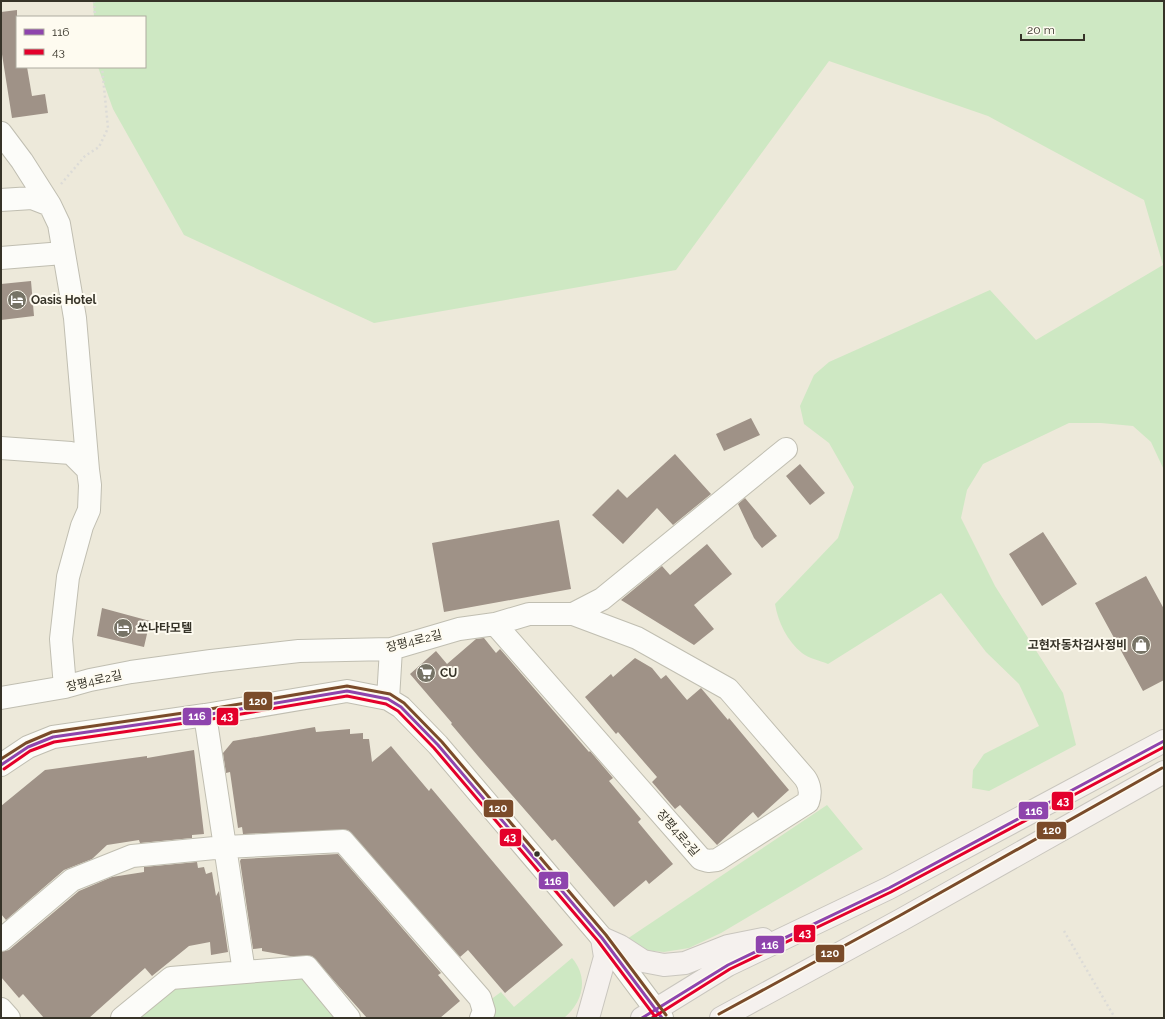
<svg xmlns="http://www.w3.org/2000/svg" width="1165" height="1019" font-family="Raleway,'Noto Sans KR',sans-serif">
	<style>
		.green { fill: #cee8c3 }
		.building { fill: #9f9287 }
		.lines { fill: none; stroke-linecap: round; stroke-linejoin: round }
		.minor-casing { stroke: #c0beb1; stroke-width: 24 }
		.major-casing { stroke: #c9c6be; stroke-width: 24 }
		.path { stroke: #dcdbd7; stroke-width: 2.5; stroke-dasharray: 2 3; stroke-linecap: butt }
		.minor { stroke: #fcfcf9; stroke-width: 22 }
		.major { stroke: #f5f1ee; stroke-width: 22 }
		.bus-1-casing { stroke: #fefbf0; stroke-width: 6 }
		.bus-2-casing { stroke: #fefbf0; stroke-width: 6 }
		.bus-3-casing { stroke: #fefbf0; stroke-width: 6 }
		.bus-1 { stroke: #8e44ad; stroke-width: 3 }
		.bus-2 { stroke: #e4002b; stroke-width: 3 }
		.bus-3 { stroke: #7a4b2a; stroke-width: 3 }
		.bus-dot { fill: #363328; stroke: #fefbf0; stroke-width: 1.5 }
		.labels { text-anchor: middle; stroke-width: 4; stroke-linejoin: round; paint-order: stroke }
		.poi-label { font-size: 12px; font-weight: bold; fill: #363328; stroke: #fefbf0; text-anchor: start }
		.street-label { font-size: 12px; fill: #363328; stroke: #fefbf0 }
		.line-badge { stroke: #fefbf0; stroke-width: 1.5 }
		.badge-label { font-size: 11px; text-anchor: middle; font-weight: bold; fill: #fff }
	</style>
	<rect width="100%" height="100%" fill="#ede9da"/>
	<!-- green -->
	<path class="green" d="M93,1h1071v469l-13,-28 -18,-16 -32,-3h-32l-86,41 -16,26 -6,28 34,68 68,107 13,52 -87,46 -17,-3 1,-18 11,-16 55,-28 -20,-42 -33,-32 -45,-59 -113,71c-7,-3 -20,-6 -26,-11 -15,-12 -24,-31 -27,-49l63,-66 16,-51 -25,-44 -25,-19 -4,-18 14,-31 15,-13 161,-72 46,50 127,-75 -19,-65 -156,-84 -159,-55 -153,209 -302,53 -190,-88 -71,-126 -15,-42h47v-50h-51z
		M827,805l36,44 -142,84 -32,15 -25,4 -21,-2 -16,-11z
		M572,958c17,20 11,44 -8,60h-80l2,-15 15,-11 13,15z
		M307,967l42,51h-227l49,-40z"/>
	<!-- building -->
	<path class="building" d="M17,10v57h10l5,29 13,-2 3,19 -36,5 -11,-70v-36z
		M31,281l3,35 -33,4v-36z
		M751,418l9,17 -36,16 -8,-17z
		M675,454l36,40 -38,31 -16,-17 -34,36 -31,-29 26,-26 9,9z
		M800,464l25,29 -15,12 -24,-29z
		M745,498l32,38 -15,12 -8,-10 -16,-34z
		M559,520l12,69 -127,23 -12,-69z
		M1043,532l34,52 -35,22 -33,-52z
		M707,544l25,30 -38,31 20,24 -20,16 -73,-45 41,-34 8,9z
		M1146,576l18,33v71l-21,11 -48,-88z
		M102,608l48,13 -6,26 -47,-11z
		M484,638l12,15 4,-4 89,103 1,-1 23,27 -4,3 32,38 -3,3 35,42 -24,20 -3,-4 -32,27 -59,-68 -3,2 -74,-85 -27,-32 1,-1 -42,-49 26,-23 11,13 29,-25z
		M635,658l17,10 9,11 5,-4 21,25 14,-12 27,32 1,-2 60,72 -31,28 -5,-6 -36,33 -37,-40 -5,4 -23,-27 5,-5 -39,-45 -2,2 -31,-37 26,-23 2,3z
		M315,727l1,5 34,-3v5l13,-1v6h6l3,23 19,-16 38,45 2,-3 132,157 -58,48 -37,-43 -8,7 -112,-127 -105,4 -1,-7 -4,1 -8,-56 -4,1 -3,-20 10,-12z
		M194,750l10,84 -12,1v3l-52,5 -1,-3 -32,5 -15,14 -28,11 -58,50 -5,-6v-108l44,-36 102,-14v2z
		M338,854l103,119 -3,2 22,26 -20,17h-73l-55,-62h-22l-28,-5v-3l-9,1 -13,-88 1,-2z
		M197,862l1,6 6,-1 2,7 6,-2 4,24 3,-5 9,61 -17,3 -1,-13 -21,4 -37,30 -7,-8 -56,50h-45l-21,-24 -4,4 -18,-21v-25l8,-2 70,-59 33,-14 32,-5v-5z"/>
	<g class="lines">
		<defs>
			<path id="minor" d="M1,133l21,28 28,44
				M1,200l31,-2 18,7 9,19 16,94 13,152
				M1,258l62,-5
				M1,448l70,5 17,17 2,15 -1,25 -7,16 -14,51 -7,62 4,48
				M573,614l29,-15 184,-150
				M1,698l64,-11 25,-7 41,-8 80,-11 88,-10 92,-2 68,-20 36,-5 206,235 7,2 9,-1 91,-58c3,-8 2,-17 -3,-24l-77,-89 -91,-51 -64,-24h-44l-34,10
				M388,699l3,-50
				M205,715l39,257
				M1,765l27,-18 25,-10 152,-22 142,-24 41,8 13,8 37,38 164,193 60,80
				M1,940l71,-60 60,-24 93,-9 118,-6 137,157 4,13 -3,7
				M1,1009l8,9
				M122,1018l49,-40 136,-11 42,51"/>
			<path id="major" d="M602,938l18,8 23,15 21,4 21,-2 43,-17 35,-7
				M588,1018l17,-61 -3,-19
				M642,1018l86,-53 161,-77 275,-147
				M721,1018l180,-98 263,-148"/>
		</defs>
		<!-- minor casing -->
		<use href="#minor" class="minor-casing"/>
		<!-- major casing -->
		<use href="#major" class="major-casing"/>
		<!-- path -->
		<path class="path" d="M94,1l1,16
			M61,184l24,-28 14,-9 9,-19 -6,-61
			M1064,931l51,87"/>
		<!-- minor -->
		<use href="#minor" class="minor"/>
		<!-- major -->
		<use href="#major" class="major"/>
		<defs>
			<path id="bus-1" d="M1,765l27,-18 25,-10 152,-22 142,-24 41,8 13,8 37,38 164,193 60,80
				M642,1018l86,-53 161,-77 275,-147"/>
			<path id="bus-2" d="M4,769l26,-18 24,-9 152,-22 141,-24 39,8 12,7 36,37 164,193 58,77
				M652,1018l78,-49 161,-77 273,-145"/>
			<path id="bus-3" d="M1,759l25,-16 26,-11 152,-22 143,-24 43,8 14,9 38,39 164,193 60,80
				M719,1014l180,-98 263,-148"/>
		</defs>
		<!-- bus-1 casing -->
		<use href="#bus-1" class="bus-1-casing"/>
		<!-- bus-2 casing -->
		<use href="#bus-2" class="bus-2-casing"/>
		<!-- bus-3 casing -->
		<use href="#bus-3" class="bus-3-casing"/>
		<!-- bus-1 -->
		<use href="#bus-1" class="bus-1"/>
		<!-- bus-2 -->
		<use href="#bus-2" class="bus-2"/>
		<!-- bus-3 -->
		<use href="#bus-3" class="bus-3"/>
	</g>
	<!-- icons -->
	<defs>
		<symbol id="hotel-disc" viewBox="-11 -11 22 22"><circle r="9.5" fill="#767366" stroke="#fefbf0"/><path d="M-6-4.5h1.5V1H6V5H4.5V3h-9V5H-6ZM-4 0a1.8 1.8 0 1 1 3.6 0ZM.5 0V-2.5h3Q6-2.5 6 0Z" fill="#fff"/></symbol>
		<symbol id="shop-disc" viewBox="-11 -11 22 22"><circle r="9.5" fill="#767366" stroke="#fefbf0"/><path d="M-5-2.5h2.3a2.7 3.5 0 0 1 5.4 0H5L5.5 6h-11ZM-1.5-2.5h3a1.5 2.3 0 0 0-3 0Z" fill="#fff"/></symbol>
		<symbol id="supermarket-disc" viewBox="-11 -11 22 22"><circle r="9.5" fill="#767366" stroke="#fefbf0"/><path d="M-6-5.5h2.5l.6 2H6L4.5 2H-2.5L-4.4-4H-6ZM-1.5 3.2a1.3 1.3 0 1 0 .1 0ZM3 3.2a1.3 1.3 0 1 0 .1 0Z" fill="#fff"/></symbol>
	</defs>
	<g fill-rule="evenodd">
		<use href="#hotel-disc" x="6" y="289" width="22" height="22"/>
		<use href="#hotel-disc" x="112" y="617" width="22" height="22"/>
		<use href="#shop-disc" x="1130" y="634" width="22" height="22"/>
		<use href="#supermarket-disc" x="415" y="662" width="22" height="22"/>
	</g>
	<!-- markers -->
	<circle class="bus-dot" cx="537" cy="854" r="3.5"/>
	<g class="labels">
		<!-- poi labels -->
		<g class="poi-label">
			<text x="31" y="304">Oasis Hotel</text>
			<text x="137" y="632">쏘나타모텔</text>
			<text x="1127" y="649" text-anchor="end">고현자동차검사정비</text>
			<text x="440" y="677">CU</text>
		</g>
		<!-- street labels -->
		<g class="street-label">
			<text transform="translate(414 641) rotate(-14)" y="4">장평4로2길</text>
			<text transform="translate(94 681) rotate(-13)" y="4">장평4로2길</text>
			<text transform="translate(678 833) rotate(49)" y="4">장평4로2길</text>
		</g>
	</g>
	<g class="line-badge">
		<rect x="243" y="691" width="30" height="20" rx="4" fill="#7a4b2a"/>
		<rect x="182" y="707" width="30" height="19" rx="4" fill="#8e44ad"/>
		<rect x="216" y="707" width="23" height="19" rx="4" fill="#e4002b"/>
		<rect x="1051" y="791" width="23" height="20" rx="4" fill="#e4002b"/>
		<rect x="483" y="799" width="31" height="19" rx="4" fill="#7a4b2a"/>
		<rect x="1018" y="801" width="31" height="19" rx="4" fill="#8e44ad"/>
		<rect x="1036" y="821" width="31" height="19" rx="4" fill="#7a4b2a"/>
		<rect x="499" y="828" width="23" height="19" rx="4" fill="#e4002b"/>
		<rect x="538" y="871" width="31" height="19" rx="4" fill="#8e44ad"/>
		<rect x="793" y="924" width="23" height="19" rx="4" fill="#e4002b"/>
		<rect x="755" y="935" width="30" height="19" rx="4" fill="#8e44ad"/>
		<rect x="815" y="944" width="30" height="19" rx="4" fill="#7a4b2a"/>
	</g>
	<g class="badge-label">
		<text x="258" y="705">120</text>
		<text x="197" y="720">116</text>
		<text x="227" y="720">43</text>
		<text x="1063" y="805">43</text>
		<text x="498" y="812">120</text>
		<text x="1034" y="815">116</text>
		<text x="1052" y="834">120</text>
		<text x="510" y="841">43</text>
		<text x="553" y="885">116</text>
		<text x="805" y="937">43</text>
		<text x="770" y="949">116</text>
		<text x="830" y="957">120</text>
	</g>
	<!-- border -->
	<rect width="1165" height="1019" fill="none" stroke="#363328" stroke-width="4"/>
	<!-- legend -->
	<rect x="16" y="16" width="130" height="52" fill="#fefbf0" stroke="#aeaba0"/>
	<rect x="24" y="29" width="20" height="6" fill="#8e44ad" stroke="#aeaba0"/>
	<text x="52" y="36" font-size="12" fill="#363328">116</text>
	<rect x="24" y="49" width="20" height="6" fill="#e4002b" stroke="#aeaba0"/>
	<text x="52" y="56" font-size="12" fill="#363328">43</text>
	<!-- scale -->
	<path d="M1021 34v6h63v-6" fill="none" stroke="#363328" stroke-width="2"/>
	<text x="1027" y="34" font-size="12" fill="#363328" stroke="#fefbf0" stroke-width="3" paint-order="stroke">20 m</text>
</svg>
